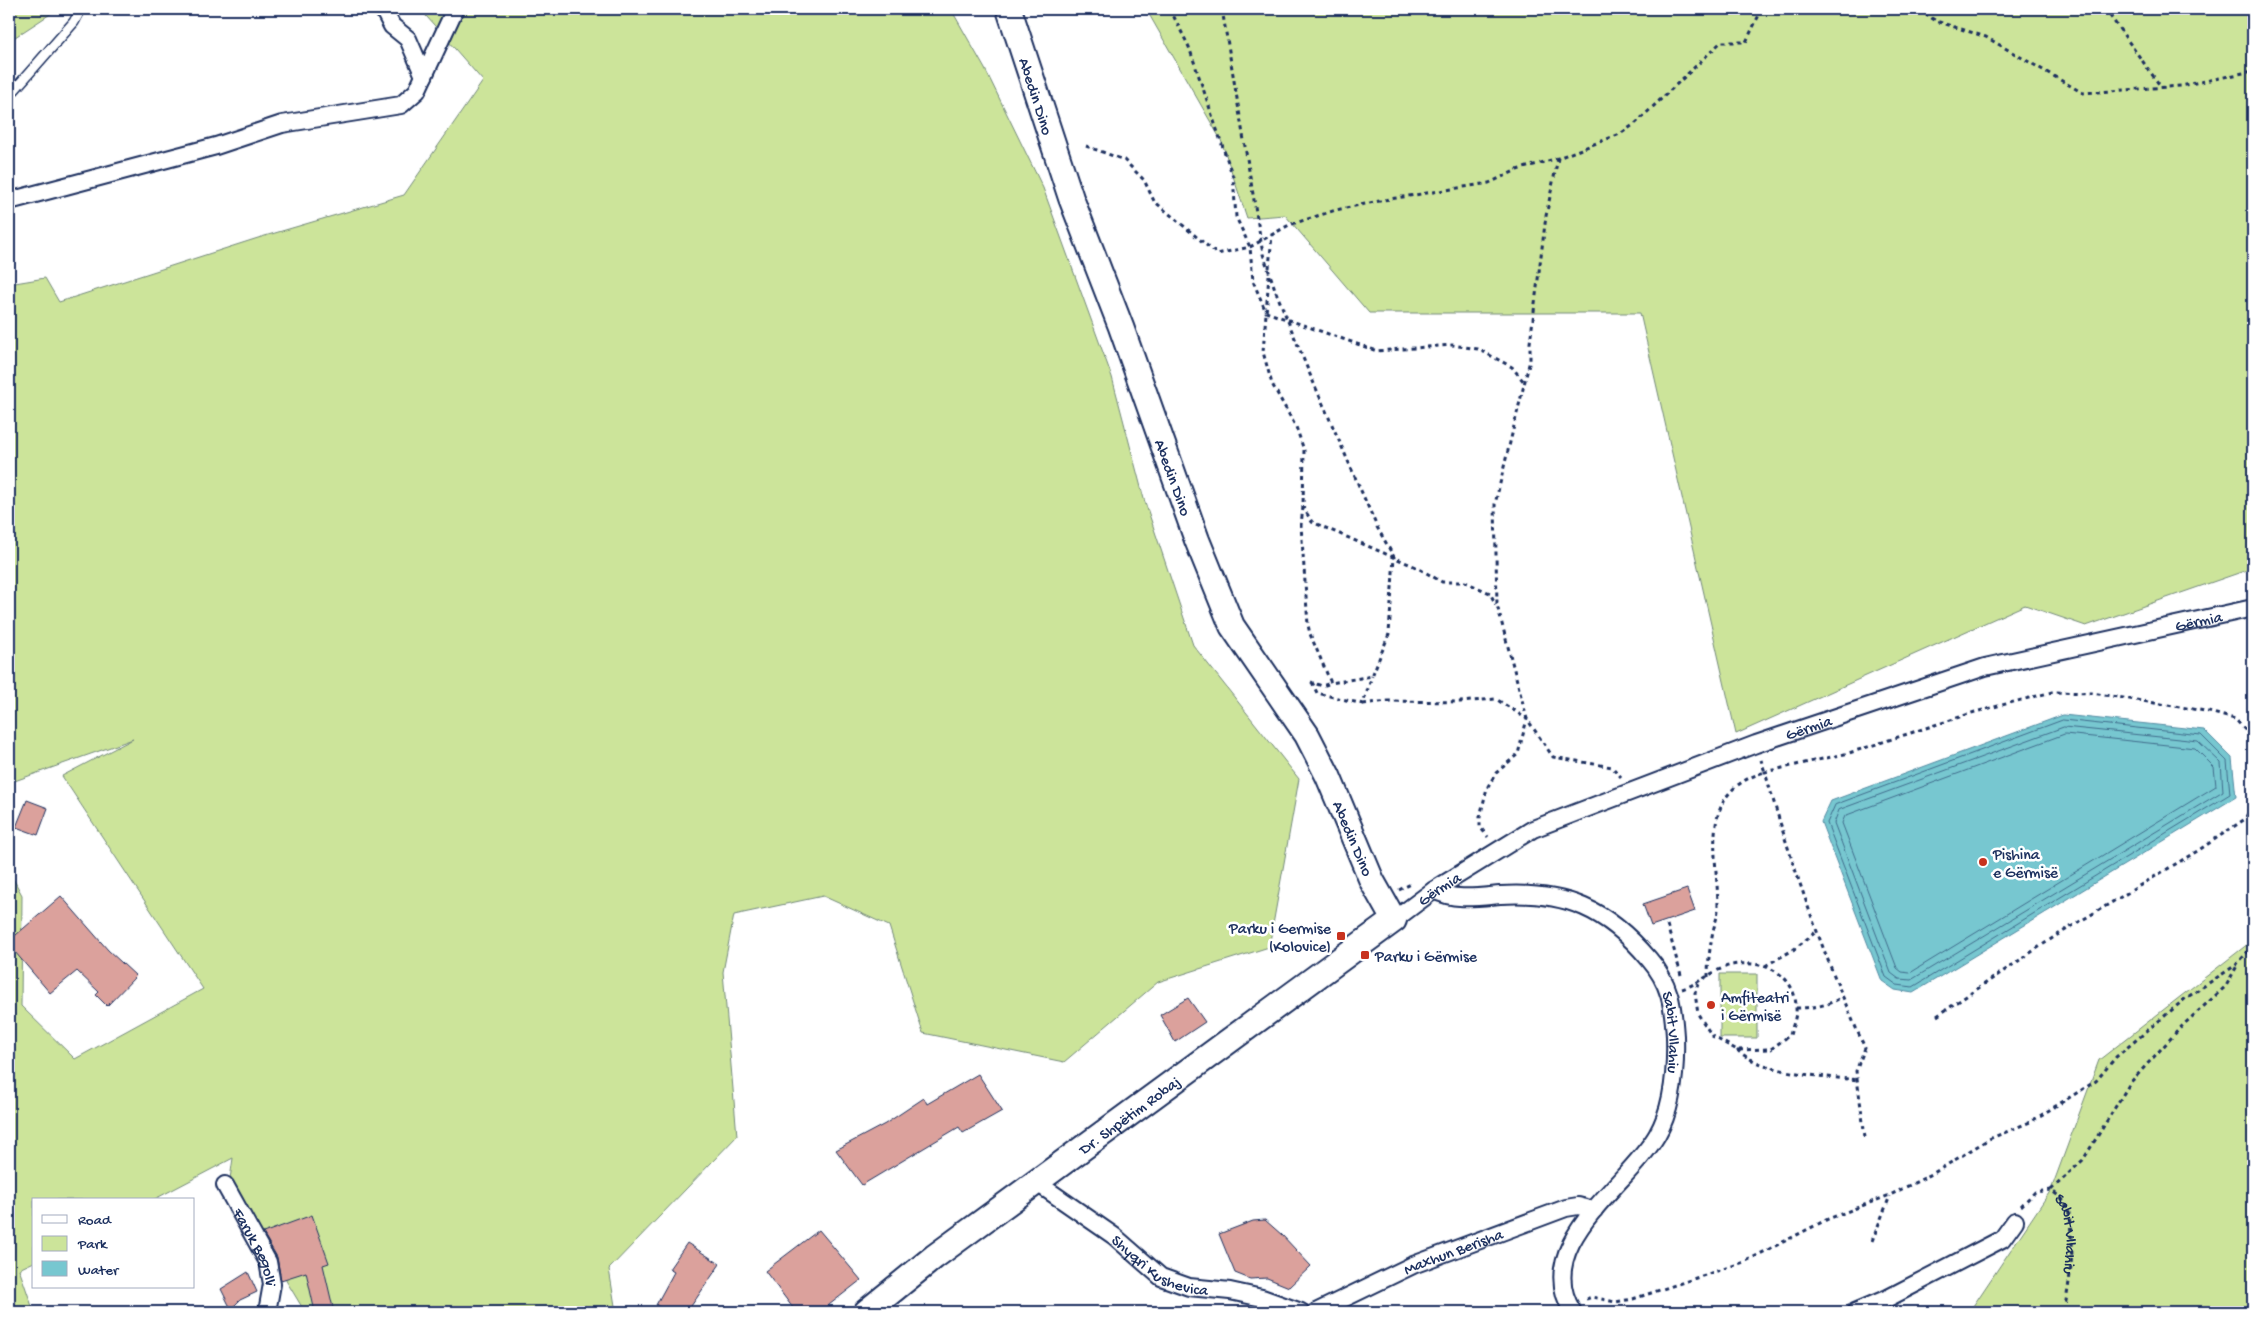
<svg xmlns="http://www.w3.org/2000/svg" width="2262" height="1321" font-family="'Gochi Hand',sans-serif">
	<style>
		.green { fill: #cce49a; stroke: #748a7c }
		.water { fill: #77c7d0; stroke: #528aa2 }
		.lines { fill: none; stroke-linecap: round; stroke-linejoin: round }
		.shore { stroke: #406c8c; stroke-width: 1 }
		.building { fill: #dba19c; stroke: #1b2f5e }
		.lane-casing { stroke: #1b2f5e; stroke-width: 12 }
		.street-casing { stroke: #1b2f5e; stroke-width: 20 }
		.secondary-casing { stroke: #1b2f5e; stroke-width: 28 }
		.path { stroke: #1b2f5e; stroke-width: 3; stroke-dasharray: 4 4; stroke-linecap: butt }
		.lane { stroke: #fff; stroke-width: 9 }
		.street { stroke: #fff; stroke-width: 16 }
		.secondary { stroke: #fff; stroke-width: 24 }
		.poi-dot { fill: #c8321e; stroke: #fff; stroke-width: 2 }
		.labels { text-anchor: middle; stroke-width: 5; stroke-linejoin: round; paint-order: stroke }
		.street-label { font-size: 16px; fill: #1b2f5e; stroke: #fff }
		.poi-label { font-size: 16px; fill: #1b2f5e; stroke: #fff; text-anchor: start }
	</style>
	<rect width="100%" height="100%" fill="#fff"/>
	<filter id="ink" filterUnits="userSpaceOnUse"><feTurbulence type="fractalNoise" baseFrequency=".02" numOctaves="2"/><feDisplacementMap in="SourceGraphic" scale="10" xChannelSelector="R" yChannelSelector="G"/><feConvolveMatrix kernelMatrix="1 2 1 2 8 2 1 2 1" color-interpolation-filters="sRGB"/></filter>
	<g filter="url(#ink)">
		<!-- green -->
		<path class="green" d="M9,9h49l-49,32z
			M420,9h531l34,60 58,119 69,189 32,122 49,146 106,134 -30,168 -111,35 -94,80 -141,-29 -34,-107 -66,-30 -89,19 -11,57 14,164 -128,133 7,43h-311l-76,-126 4,-28 -80,42h-119v62l-15,7 15,43h-25v-441l13,24 -1,111 54,53 128,-70 -141,-213 71,-37 -124,44v-499l36,-6 14,24 199,-64 146,-43 79,-114z
			M1146,9h1107v559l-167,58 -61,-21 -289,129 -96,-421h-271l-84,-98 -38,3 -26,-78z
			M2253,940v372h-284l82,-122 48,-130z
			M1720,974h37v64h-37z"/>
		<!-- water -->
		<path class="water" d="M2063,715l141,15 28,28 4,39 -323,196 -18,-3 -13,-9 -61,-159 10,-21z"/>
		<g class="lines">
			<!-- shore -->
			<path class="shore" d="M2063,720l138,15 26,26 3,33 -317,193 -16,-2 -11,-8 -59,-154 8,-18z
				M2064,727l134,14 23,22 2,28 -312,189 -12,-1 -8,-6 -57,-150 5,-13z
				M2065,734l130,14 19,19 2,19 -306,187 -8,-1 -5,-4 -55,-145 3,-7z"/>
		</g>
		<!-- building -->
		<path class="building" d="M27,800l21,8 -10,27 -22,-8z
			M1687,889l8,22 -44,15 -8,-22z
			M61,896l47,54 28,26 -29,30 -11,-11 3,-3 -22,-21 -27,22 -41,-48v-4z
			M1188,998l17,24 -30,20 -15,-27z
			M978,1074l24,37 -39,22 -4,-6 -97,58 -26,-35 49,-26 39,-26 3,6z
			M312,1215l17,48 -6,2 11,47h-19l-9,-40 -25,8 -4,-23 -14,-24z
			M1265,1220l17,15 29,31 -22,21 -22,-9 -17,1 -15,-6 -16,-39 34,-13z
			M819,1230l42,50 -41,32h-24l-31,-41z
			M687,1243l33,21 -33,48h-17l-14,-7 18,-33 -5,-3z
			M248,1272l9,20 -17,8 -9,9 -10,-20z"/>
		<g class="lines">
			<defs>
				<path id="lane" d="M9,96l65,-74 7,-13"/>
				<g id="street">
					<path d="M383,9l9,17 16,13 16,37"/>
					<path d="M9,201l207,-55 66,-22 119,-19 16,-14 38,-82"/>
					<path id="s2" d="M1434,890c20,11 44,7 66,5 66,-4 107,14 149,64 21,24 24,46 26,77 1,32 -1,70 -18,99 -29,50 -127,110 -84,177"/>
					<path id="s3" d="M1394,920l40,-30 99,-61 223,-85 229,-77 268,-59"/>
					<path id="s4" d="M1036,1182l78,54 47,41 28,10 41,4 32,7 39,14"/>
					<path id="s5" d="M225,1185l43,77 4,22 -5,28"/>
					<path id="s6" d="M1316,1312l97,-47 153,-57 12,-2 16,4"/>
					<path d="M1855,1312l33,-14 114,-59 13,-18"/>
				</g>
				<g id="secondary">
					<path id="s7" d="M866,1312l68,-55 460,-337 -22,-39 -44,-105 -21,-41 -75,-109 -35,-86 -76,-213 -50,-129 -62,-189"/>
				</g>
			</defs>
			<!-- lane casing -->
			<use href="#lane" class="lane-casing"/>
			<!-- street casing -->
			<use href="#street" class="street-casing"/>
			<!-- secondary casing -->
			<use href="#secondary" class="secondary-casing"/>
			<!-- path -->
			<g class="path">
				<path d="M1170,9l19,38 44,130 3,40 14,30 3,34 13,31 111,39 75,-6 26,4 34,18 12,15"/>
				<path d="M1222,9l41,245 13,38 32,78 69,157 17,30 -5,77 -17,42 -41,7"/>
				<path d="M1918,9l18,12 50,16 97,56 98,-7 72,-15"/>
				<path d="M2105,9l56,78"/>
				<path d="M1086,146l38,14 20,20 10,21 63,53 33,-7 39,-22 47,-15 48,-10 105,-17 28,-13 41,-12 62,-24 16,-11 85,-81h25l13,-27 7,-6"/>
				<path d="M1558,158l-12,58 -16,127v17l-35,144 2,101 30,114 26,38 59,10 9,10"/>
				<path d="M1269,268l3,-33"/>
				<path d="M1269,275l-6,77 9,32 24,43 8,23 -1,57 9,15 104,45 26,15h23l25,11 6,12"/>
				<path d="M1303,507l-2,18 7,100 2,9 21,49 -9,3 -11,-4"/>
				<path d="M1312,682l5,11 46,11 9,-28"/>
				<path d="M1363,704l25,-3 72,1 36,-3 31,20 -9,35 -22,19 -9,15 -7,29v10l8,10"/>
				<path d="M1399,890l12,-6"/>
				<path d="M1667,925l14,50"/>
				<path d="M1765,966l28,-16 24,-19"/>
				<path d="M1708,977c0,-16 2,-31 5,-46 2,-8 5,-15 5,-23 0,-54 -22,-116 47,-136l-4,-12"/>
				<path d="M1682,989c17,-5 32,-20 50,-24 30,-6 64,8 64,43 1,8 -4,19 -6,27l-19,14 -34,1 -25,-14 -14,-22 -3,-21 4,-12"/>
				<path d="M1796,1008c17,0 31,-2 46,-11"/>
				<path d="M1937,1016l117,-79 145,-87 46,-31 8,-15"/>
				<path d="M1737,1050c27,24 85,26 121,30"/>
				<path d="M1865,1137l-9,-66 9,-23c-41,-90 -73,-182 -100,-276l84,-19 126,-41 77,-20 40,1 113,18 30,8 14,15 4,13"/>
				<path d="M2051,1190l32,-30 47,-77 53,-58 43,-39 11,-20"/>
				<path id="s1" d="M2021,1206l14,-14 16,-2c3,3 9,6 12,10 17,23 6,85 1,112"/>
				<path d="M1872,1241l18,-45"/>
				<path d="M1586,1299l6,-2 23,5 18,-3 111,-37 84,-43 62,-24 42,-21 57,-35 41,-17 66,-41 20,-24 70,-59 50,-33 17,-19"/>
			</g>
			<!-- lane -->
			<use href="#lane" class="lane"/>
			<!-- street -->
			<use href="#street" class="street"/>
			<!-- secondary -->
			<use href="#secondary" class="secondary"/>
		</g>
	</g>
	<!-- markers -->
	<g class="poi-dot">
		<circle cx="1983" cy="862" r="5"/>
		<rect x="1336" y="931" width="10" height="10" rx="2.5"/>
		<rect x="1360" y="950" width="10" height="10" rx="2.5"/>
		<circle cx="1711" cy="1005" r="5"/>
	</g>
	<g class="labels">
		<!-- street labels -->
		<g class="street-label">
			<text transform="translate(1037 96) rotate(72)" y="6">Abedin Dino</text>
			<text transform="translate(1174 477) rotate(70)" y="6">Abedin Dino</text>
			<text dy="6" stroke="none"><textPath href="#s3" startOffset="865">Gërmia</textPath></text>
			<text dy="6" stroke="none"><textPath href="#s3" startOffset="460">Gërmia</textPath></text>
			<text transform="translate(1354 838) rotate(67)" y="6">Abedin Dino</text>
			<text dy="6" stroke="none"><textPath href="#s3" startOffset="55">Gërmia</textPath></text>
			<text dy="6" stroke="none"><textPath href="#s2" startOffset="316">Sabit Vllahiu</textPath></text>
			<text dy="6" stroke="none"><textPath href="#s7" startOffset="329">Dr. Shpëtim Robaj</textPath></text>
			<text dy="6" stroke="none"><textPath href="#s1" startOffset="86">Sabit Vllahiu</textPath></text>
			<text dy="6" stroke="none"><textPath href="#s5" startOffset="70">Faruk Begolli</textPath></text>
			<text dy="6" stroke="none"><textPath href="#s6" startOffset="150">Maxhun Berisha</textPath></text>
			<text dy="6" stroke="none"><textPath href="#s4" startOffset="151">Shyqri Kushevica</textPath></text>
		</g>
		<!-- poi labels -->
		<g class="poi-label">
			<text x="1993" y="859">Pishina<tspan x="1993" dy="18">e Gërmisë</tspan></text>
			<text x="1331" y="933" text-anchor="end">Parku i Germise<tspan x="1331" dy="18">(Kolovice)</tspan></text>
			<text x="1375" y="961">Parku i Gërmise</text>
			<text x="1721" y="1002">Amfiteatri<tspan x="1721" dy="18">i Gërmisë</tspan></text>
		</g>
	</g>
	<!-- margin -->
	<rect width="2262" height="1321" fill="none" stroke="#fff" stroke-width="30"/>
	<rect x="15" y="15" width="2232" height="1291" fill="none" stroke="#1b2f5e" stroke-width="2" filter="url(#ink)"/>
	<!-- legend -->
	<rect x="32" y="1198" width="162" height="90" fill="#ffffff" stroke="#a4acbf"/>
	<rect x="42" y="1215" width="25" height="8" fill="#ffffff" stroke="#a4acbf"/>
	<text x="78" y="1224" font-size="15" fill="#1b2f5e">Road</text>
	<rect x="42" y="1236" width="25" height="15" fill="#cce49a" stroke="#a4acbf"/>
	<text x="78" y="1248" font-size="15" fill="#1b2f5e">Park</text>
	<rect x="42" y="1261" width="25" height="15" fill="#77c7d0" stroke="#a4acbf"/>
	<text x="78" y="1274" font-size="15" fill="#1b2f5e">Water</text>
</svg>
